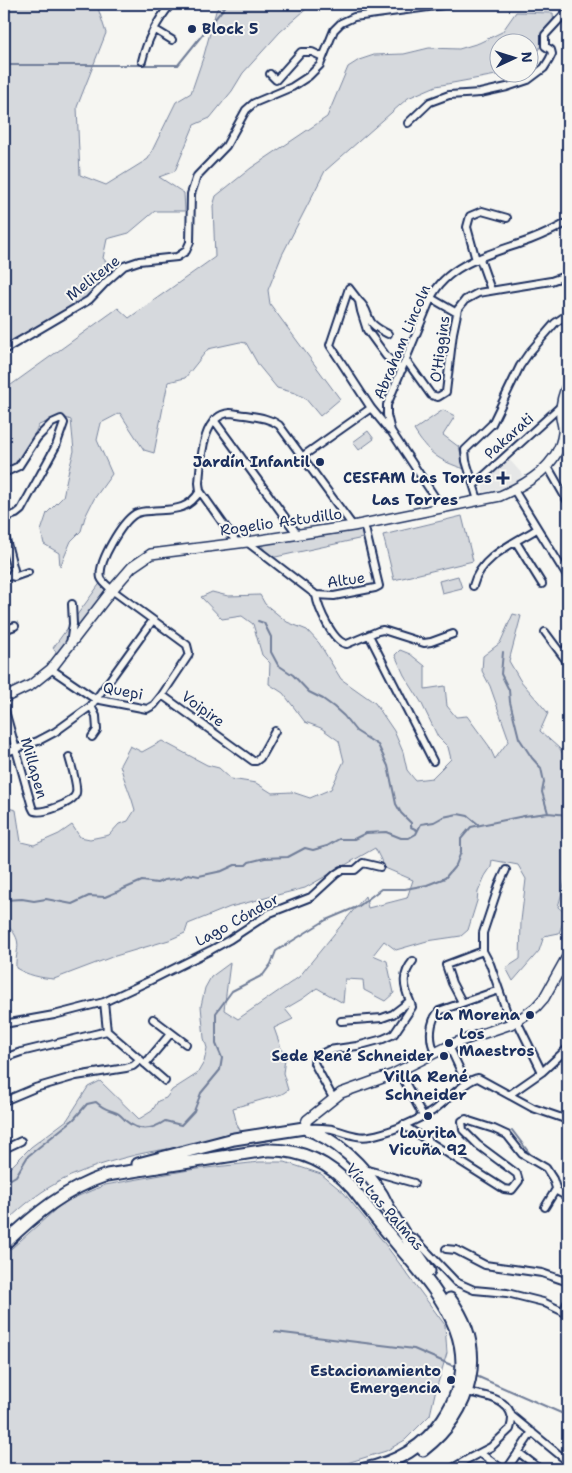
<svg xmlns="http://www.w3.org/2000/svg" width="572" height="1473" font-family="'Shantell Sans',sans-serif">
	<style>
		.built { fill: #e6e7e7 }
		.green { fill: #d6d9dd; stroke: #78849e }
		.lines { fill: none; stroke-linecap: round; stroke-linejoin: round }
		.stream { stroke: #717e99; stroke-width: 2 }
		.street-casing { stroke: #1b2f5e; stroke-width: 10 }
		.secondary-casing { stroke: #1b2f5e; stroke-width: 12 }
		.highway-casing { stroke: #1b2f5e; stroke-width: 15 }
		.street { stroke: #f6f6f2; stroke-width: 6 }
		.secondary { stroke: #f6f6f2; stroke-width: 9 }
		.highway { stroke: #f6f6f2; stroke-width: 11 }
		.poi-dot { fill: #1b2f5e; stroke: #f6f6f2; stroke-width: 2 }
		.labels { text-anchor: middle; stroke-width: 4; stroke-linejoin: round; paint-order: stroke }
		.poi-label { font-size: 15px; font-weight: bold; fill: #1b2f5e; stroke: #f6f6f2; text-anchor: end }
		.street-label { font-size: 15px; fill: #1b2f5e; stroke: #f6f6f2 }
		.neighbourhood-label { font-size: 16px; font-weight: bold; fill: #1b2f5e; stroke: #f6f6f2 }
	</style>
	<rect width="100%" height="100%" fill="#f6f6f2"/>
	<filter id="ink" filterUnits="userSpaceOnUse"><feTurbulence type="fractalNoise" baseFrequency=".02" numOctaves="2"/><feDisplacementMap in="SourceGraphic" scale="10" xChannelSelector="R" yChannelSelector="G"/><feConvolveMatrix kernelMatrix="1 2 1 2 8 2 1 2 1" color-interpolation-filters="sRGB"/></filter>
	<g filter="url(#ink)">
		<!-- built -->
		<path class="built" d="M508,458l15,17 -13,12 -27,5v-11z"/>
		<!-- green -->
		<path class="green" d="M4,4h92l1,1 9,28 -29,74 3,68 26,10 42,-26 28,-57 15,-9 13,-38 12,-44 4,-7h92l-32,28 -37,41 -11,18 -22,27 -16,7 -19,46 -16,6 25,16 1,18h-30l-26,22 -22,6 -4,19 9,11 -24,28 -84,48z
			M516,12l37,1 1,15 -24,33v-19h-30v30l7,1 -71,13 -28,12 -83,73 -43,84 -14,35 2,14 70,95 -20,17 -15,-18 -10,-5 -18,-5 -18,-22 -13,-23 -6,-1 -32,7 -23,29 -17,4 -14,71 -10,-3 -24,-37 -19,10 -4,17 15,34 -18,25 -9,18 -4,14 -10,10 -11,26 -1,-14 -15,-9 -3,-13 6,-18 16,-16 5,-24 6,-22 -3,-31 -10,-4 -22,9c-8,15 -16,39 -35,43v-78l114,-82 11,10 86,-61 -2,-51 3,-10 35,-28 76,-51 21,-50 11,-7 15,-5 30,-1 25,-6 30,1 20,-6 23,-11z
			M443,410l12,6 -12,19 16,12 6,22c-26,-8 -37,-16 -51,-39z
			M368,431l6,8 -15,11 -6,-8z
			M462,516l11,45 -79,19 -11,-45z
			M361,527l2,11 -92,20 -10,-13z
			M458,576l4,12 -20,5 -3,-12z
			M101,582l6,5 -22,34 -27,33 -5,-6z
			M212,592l16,4 32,-1 5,9 22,18 20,8 12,13 22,36 34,24 19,28 9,21 4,18 8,10 17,-2 19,-19 -3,-12 -10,-10 -17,-35 -17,-27 -9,-20 5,-5 10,4 15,12v23l20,-3 2,20 9,11 11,-1 22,30 6,13 14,-19 -19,-54 -8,-15 1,-15 17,-13 13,-29 8,2 -12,45 11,19 28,33 -8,18 20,18 4,7 4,-2v123l-2,1 -8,29 8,7 -7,19 -15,3 -5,15 -26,30 -7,-13 14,-9 1,-38 5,-42 -8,-14 -26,-5 -1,7 -6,9 -7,16 -1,9 -9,29 -7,6 -34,5 -31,9 -12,-9 -11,14 14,6 7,32 -9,8 -21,-11 -1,-10 -18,-1 -2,24 -26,-15 -15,11 -17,10 8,10 -19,9 11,31 -2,14 5,17 -6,4 -49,14 4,17 5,8c-16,-3 -32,8 -48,11 -15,4 -30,5 -45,8 -30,6 -75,19 -101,36 -16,10 -31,23 -44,36v-50l27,-27 36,-27 21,-33 12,-6 39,38 13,-8 6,-10 8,-3 6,-8 25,-16 7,-12 3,-14 -3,-10 -3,-32 4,-18 6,-11 19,-14 -6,47 14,9 61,-42 66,-81 3,12 39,-10 6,-18 -28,-12 -10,-20 -70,40 -75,19 -42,17 -3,9 -16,7 -57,17 -58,22c-13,-1 -27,-4 -38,-11 -1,-19 8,-25 -7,-41h-5v-120l12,3 5,32 13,3 25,-11 13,-9 8,12 10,2 19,-4 10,-11 9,-3 7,-11c-4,-16 -11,-29 -15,-45l10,-19 12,6 20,-11 45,24 12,3 12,11 25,4 16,10 20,-1 18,6 21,-9 13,-28 -5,-20 -18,-13 -16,-6 -22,-29 -14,-9 1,-21 -8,-8 -9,-31 -11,-8 -20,3 -21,-22z
			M259,1162h26l36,12 23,19 38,47 63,85 2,28 -12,40 -5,22 -25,25 -19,11 -39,12 -138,4 -16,2h-189v-214l60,-53 41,-17 84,-15z"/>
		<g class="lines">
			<!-- stream -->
			<path class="stream" d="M4,65h174l49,-61
				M258,621l6,2 7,14v15l7,13 15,10 16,17 14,7 11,8 10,9 12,15 22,14 10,21 8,38 5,9 10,10v4l6,3
				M503,652l-2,22 8,16 1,12 9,36 13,20 9,10 3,14 -2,10 6,21
				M4,900l18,-1 12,2 12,-2 26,5 17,-8 16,1 37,-16 15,2 7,-3 17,-2 7,-4 11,2 23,-5 13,-6h11l3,-3 16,-4 23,-1 17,-9 8,2 14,-4 12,-7h15l12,-6 20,-1 15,6h8l7,-4 5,-10 13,-2 9,-5 15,-3 10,2 10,8
				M512,1130l21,28
				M4,1183l12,-7 12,-20 46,-37 13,-15 9,-2c10,9 10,6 21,11 3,1 6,5 9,8 13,11 26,9 39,0l16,4 13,-14 7,-18 19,-23 2,-12 -6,-14v-31l16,-22 31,-16 8,-11 5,-13 50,-31 33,-14 22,-17h24l22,-4 18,-7 11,-13 5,-13v-13l10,-12 53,-11 24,-3 20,2
				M275,1332l139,17 44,19
				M474,1375l94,41"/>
			<defs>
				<path id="street" d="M154,29l18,11
					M142,61c5,-21 15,-40 29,-57
					M270,74l6,6 25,-28h11l11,5
					M408,123l22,-21 19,-7 31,-2 27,-6 21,-7 16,-12 5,-8 3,-6 -1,-4 -6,-4v-11l23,-25
					M480,259l11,31
					M476,260l-9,-33 3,-11 12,-5 25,7
					M349,288l-19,57 41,63 18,22
					M349,288l10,13 2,10 6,19 19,26 16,14
					M431,298l26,15
					M359,301c9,8 7,13 12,21 4,6 12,9 17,12
					M4,350l85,-50 17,-18 18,-16 15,-5 38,-4 9,-6 4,-9 1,-48 6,-18 29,-30 20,-36 8,-7 38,-16 17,-11 11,-11 14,-35 7,-7 13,-6 97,-13
					M406,360l25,35 7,2 8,-5 7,-59 5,-24 7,-9 13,-7 73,-12 17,-6
					M214,420l84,115
					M303,456l68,-48
					M548,467l20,35
					M4,473l15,-7 18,-28 15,-15 9,-4 3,4 -8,23 -35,64 -5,4 -12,4
					M474,485l87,-79
					M514,490l54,88
					M200,491c-13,21 -28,18 -50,20 -6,0 -11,1 -15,3 -13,8 -38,49 -34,64 2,5 7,8 11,12l75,55 2,8 -1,3 -26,39 91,66h3l4,-3 15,-27
					M478,500l-12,-39 -1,-11 27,-26 28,-58 9,-13 26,-30 13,-9
					M442,508l-51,-77 -4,-16v-10l44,-107c17,-36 64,-45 99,-58 13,-5 26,-11 38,-18
					M4,532l10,38 -3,6
					M247,542l69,53c2,13 17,48 31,49l31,-13 5,-1 41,13 7,-1 22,-8
					M516,542l26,42
					M237,543l-37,-52 -1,-8c2,-21 2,-68 31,-70 5,0 10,2 15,2 12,2 24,3 34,10l74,101
					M4,578l7,-2 3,1 14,-5
					M473,586c7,-29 41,-43 64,-57
					M316,595l18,1 41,-8 4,-2 -15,-62
					M4,630l11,-4
					M545,632l23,31
					M369,635l64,126
					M70,644l3,-20 -1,-20
					M561,653l7,-6
					M51,669l44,30 52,10 7,-4 8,-10
					M91,706l5,10 1,14 -5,7
					M4,707l28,100 2,4c9,3 40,-8 42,-18 2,-8 -5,-28 -7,-36
					M4,753l34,-12 17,-9 36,-26 62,-86
					M483,951l7,13 21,60
					M560,972l8,5
					M410,1001c-7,-15 -8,-27 3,-40
					M104,1002l3,29
					M462,1002l-10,-19 -6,-18 37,-14v-18l16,-48 7,-15
					M153,1019l33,25
					M517,1021l25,51
					M4,1024l50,-9 50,-13 45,-21 62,-31 18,-10 41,-27 41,-16 25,-23 6,-4h13l8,-7 17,4
					M107,1031l58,50
					M449,1046l14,30
					M435,1052c-6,-12 -6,-30 4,-41l60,-21
					M4,1058l17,-6 86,-21
					M145,1064l26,-31
					M399,1071l24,45
					M509,1095l33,-23 26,-24
					M333,1098l-19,-35 1,-6 14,-7 28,-4 26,-7 11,-5 18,-27 -2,-6 -17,13 -11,4 -41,3
					M4,1101l31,-13 41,-12 50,-8 7,-2 7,-6
					M403,1125l101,64 8,1 7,-9 -2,-7 -39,-29 -15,-15 -1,-9 4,-2 3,2 25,8 13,6 15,19 24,14 7,11 4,12 11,6
					M309,1128c8,-1 15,0 23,1 12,3 26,10 38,7 21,-4 43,-14 61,-24 12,-8 36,-33 47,-34l55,30 35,12
					M4,1149l17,-8
					M364,1169l50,14
					M545,1207l11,-18
					M407,1235l8,4 41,43 18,8 33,3 36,9 25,12
					M446,1249l10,1 29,15 57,8 26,9
					M563,1312l5,-11
					M512,1416l56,46
					M518,1452l22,17
					M480,1453l22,16
					M451,1469l17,-10 23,-12 19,-18c1,-3 2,-8 2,-11 -3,-20 -30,-23 -46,-26
					M507,1469l25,-37"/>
				<path id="secondary" d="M4,698l27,-13 20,-16 61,-79 20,-23 19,-13 96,-12 106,-16 147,-30c27,-12 59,-30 63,-63 1,-5 -1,-10 -2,-15 -1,-13 1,-22 7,-34
					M304,1128l3,-8 34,-27 50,-18 64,-32 56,-19 13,-8 12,-9 8,-9 24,-43"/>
				<path id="highway" d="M138,1164l96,-25 70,-11c33,11 60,38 78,67 6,12 12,23 19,34 9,15 19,28 28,42
					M4,1244c31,-30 61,-55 103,-69l160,-25c34,-1 62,12 85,38 16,21 33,42 50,62 43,50 86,103 41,169 -18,27 -47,44 -79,50
					M423,1450c49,-38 66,-99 27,-151"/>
			</defs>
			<!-- street casing -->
			<use href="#street" class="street-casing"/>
			<!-- secondary casing -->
			<use href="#secondary" class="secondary-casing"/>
			<!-- highway casing -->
			<use href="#highway" class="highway-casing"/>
			<!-- street -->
			<use href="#street" class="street"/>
			<!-- secondary -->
			<use href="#secondary" class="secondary"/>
			<!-- highway -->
			<use href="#highway" class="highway"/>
		</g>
	</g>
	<!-- markers -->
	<g class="poi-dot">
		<circle cx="192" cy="29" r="5"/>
		<circle cx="320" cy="462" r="5"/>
		<path d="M500.5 470.5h5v5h5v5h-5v5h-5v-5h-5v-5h5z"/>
		<circle cx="530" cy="1015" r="5"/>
		<circle cx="449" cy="1043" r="5"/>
		<circle cx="444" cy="1056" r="5"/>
		<circle cx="428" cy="1116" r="5"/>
		<circle cx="451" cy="1380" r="5"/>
	</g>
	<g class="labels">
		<!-- poi labels -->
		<g class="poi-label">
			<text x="202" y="34" text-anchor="start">Block 5</text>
			<text x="310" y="467">Jardín Infantil</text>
			<text x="492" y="483">CESFAM Las Torres</text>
			<text x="520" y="1020">La Morena</text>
			<text x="459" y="1039" text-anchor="start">Los<tspan x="459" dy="17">Maestros</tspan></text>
			<text x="434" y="1061">Sede René Schneider</text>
			<text x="428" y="1138" text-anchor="middle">Laurita<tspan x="428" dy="17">Vicuña 92</tspan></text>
			<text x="441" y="1376">Estacionamiento<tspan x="441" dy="17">Emergencia</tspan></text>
		</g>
		<!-- street labels -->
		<g class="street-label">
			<text transform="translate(93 278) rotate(-38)" y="5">Melitene</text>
			<text transform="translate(402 342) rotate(-67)" y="5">Abraham Lincoln</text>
			<text transform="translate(440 349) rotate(-82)" y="5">O'Higgins</text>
			<text transform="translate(509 436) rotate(-42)" y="5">Pakarati</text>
			<text transform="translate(281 522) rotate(-8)" y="5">Rogelio Astudillo</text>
			<text transform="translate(346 580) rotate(-8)" y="5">Altue</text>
			<text transform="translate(123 691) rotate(11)" y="5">Quepi</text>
			<text transform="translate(203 709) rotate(36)" y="5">Voipire</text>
			<text transform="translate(34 768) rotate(74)" y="5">Millapen</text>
			<text transform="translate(237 920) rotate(-29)" y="5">Lago Cóndor</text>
			<text transform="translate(385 1207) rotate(49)" y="5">Vía Las Palmas</text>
		</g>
		<!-- neighbourhood labels -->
		<g class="neighbourhood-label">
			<text x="415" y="505">Las Torres</text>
			<text x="426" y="1082">Villa René<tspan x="426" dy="18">Schneider</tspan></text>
		</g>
	</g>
	<!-- margin -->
	<rect width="572" height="1473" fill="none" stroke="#f6f6f2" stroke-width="20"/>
	<rect x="10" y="10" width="552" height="1453" fill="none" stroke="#1b2f5e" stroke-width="2" filter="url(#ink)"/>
	<!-- north arrow -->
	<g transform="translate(514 58) rotate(86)"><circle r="24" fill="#f6f6f2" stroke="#9ea6b7"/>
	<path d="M0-4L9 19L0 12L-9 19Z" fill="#1b2f5e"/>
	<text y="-8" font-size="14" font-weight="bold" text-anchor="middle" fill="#1b2f5e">N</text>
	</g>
</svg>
